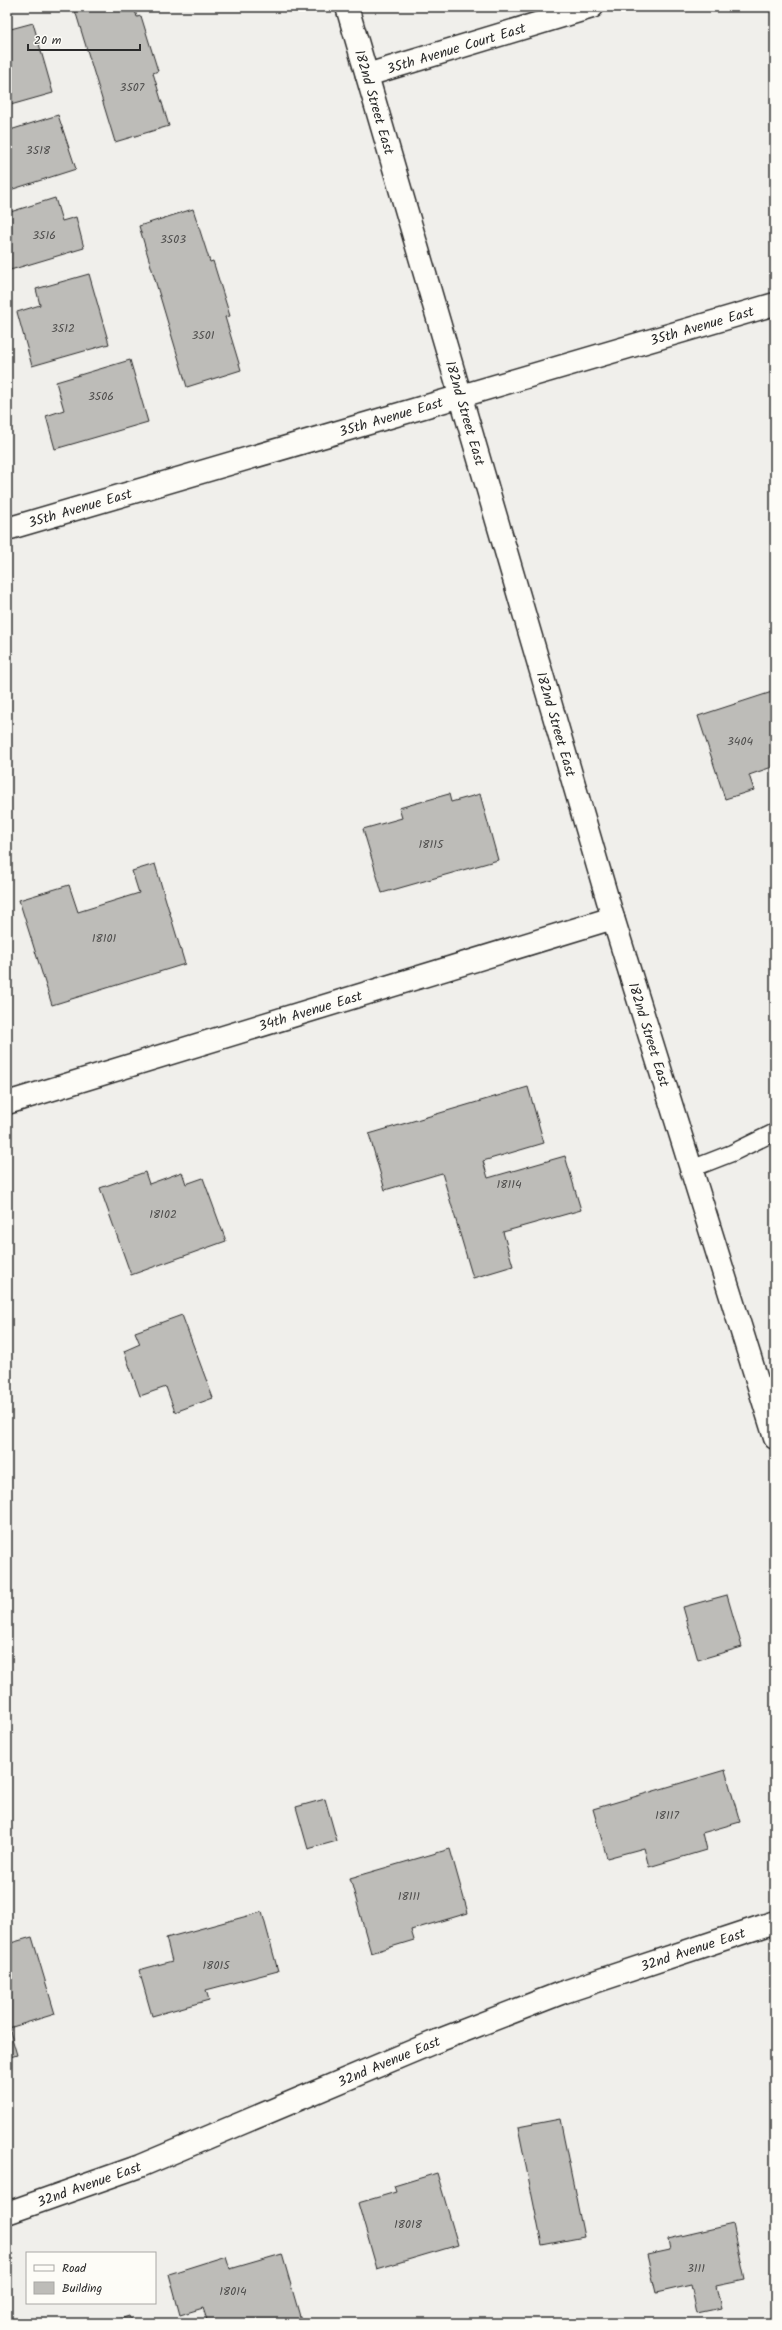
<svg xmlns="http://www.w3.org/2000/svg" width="782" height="2330" font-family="Kalam,sans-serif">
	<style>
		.building { fill: #bdbcb8; stroke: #2b2b2b }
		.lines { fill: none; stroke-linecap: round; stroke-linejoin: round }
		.service-casing { stroke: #2b2b2b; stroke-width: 19 }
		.minor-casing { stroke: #2b2b2b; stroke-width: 25 }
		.service { stroke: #fdfcf7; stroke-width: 16 }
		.minor { stroke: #fdfcf7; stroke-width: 22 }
		.labels { text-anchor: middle; stroke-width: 3; stroke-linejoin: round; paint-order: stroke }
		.number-label { font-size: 12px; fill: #504f4e }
		.street-label { font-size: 14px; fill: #2b2b2b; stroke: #fdfcf7 }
	</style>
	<rect width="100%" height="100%" fill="#f0efeb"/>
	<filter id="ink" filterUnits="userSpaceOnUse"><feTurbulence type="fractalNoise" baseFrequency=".025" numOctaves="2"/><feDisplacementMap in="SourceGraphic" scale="8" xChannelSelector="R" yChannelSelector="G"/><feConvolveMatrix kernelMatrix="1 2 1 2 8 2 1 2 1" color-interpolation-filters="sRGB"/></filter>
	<g filter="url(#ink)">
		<!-- building -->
		<path class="building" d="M74,7h60l3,10 4,-1 17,55 -5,2 16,53 -54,16z
			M33,23l20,70 -46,13v-76z
			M58,115l18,54 -69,22v-60z
			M55,198l7,23 14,-4 8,31 -77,23v-58z
			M193,209l17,53 3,-1 17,55 -5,1 16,53 -54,17 -48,-161z
			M89,274l20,70 -77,22 -15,-54 23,-7 -4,-16z
			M130,360l18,62 -93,27 -9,-33 18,-6 -8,-28z
			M775,691v75l-26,9 5,15 -29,9 -27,-83z
			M449,794l2,8 29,-8 18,66 -116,33 -19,-64 39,-11 -3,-10z
			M155,864l30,100 -133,41 -33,-105 50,-15 9,27 61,-19 -7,-22z
			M528,1087l16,56 -61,18 5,17 77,-22 16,54 -78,22 10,34 -40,12 -31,-105 -57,17 -16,-56z
			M145,1172l4,12 33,-12 4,12 17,-6 23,63 -95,34 -31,-87z
			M182,1315l31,83 -38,14 -9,-25 -26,9 -16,-45 16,-7 -5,-12z
			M727,1595l15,52 -44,13 -15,-53z
			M725,1770l15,52 -38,11 4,17 -57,17 -5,-19 -37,10 -14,-49z
			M325,1799l12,42 -29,8 -12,-42z
			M450,1849l18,64 -57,17 3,10 -43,13 -21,-75z
			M262,1912l16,59 -72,19 3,10 -57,16 -13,-46 33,-9 -6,-23z
			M32,1937l23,77 -46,14 8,27 -10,3v-114z
			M560,2119l24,118 -42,8 -24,-118z
			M437,2173l21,72 -81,24 -19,-66 38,-11 -2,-6z
			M733,2224l12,56 -29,6 5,22 -24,5 -6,-28 -35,8 -9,-38 23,-5 -2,-11z
			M282,2254l19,66 -11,3h-82l-5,-15 -23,7 -11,-41 57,-18 4,13z
			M129,2316l3,7h-25z"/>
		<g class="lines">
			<defs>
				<path id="service" d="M691,1169l41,-16 43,-21"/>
				<g id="minor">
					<path id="s1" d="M347,7l266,911 162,520"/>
					<path id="s2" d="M367,75l225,-68"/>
					<path id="s3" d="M7,529l768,-225"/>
					<path id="s4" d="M7,1103l606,-185"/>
					<path id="s5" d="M7,2213l133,-47 292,-123 129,-50 214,-71"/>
				</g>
			</defs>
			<!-- service casing -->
			<use href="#service" class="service-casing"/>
			<!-- minor casing -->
			<use href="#minor" class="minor-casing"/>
			<!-- service -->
			<use href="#service" class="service"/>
			<!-- minor -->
			<use href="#minor" class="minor"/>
		</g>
	</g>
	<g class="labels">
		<!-- number labels -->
		<g class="number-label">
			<text x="132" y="91">3507</text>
			<text x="38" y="154">3518</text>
			<text x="44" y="239">3516</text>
			<text x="173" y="243">3503</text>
			<text x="63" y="332">3512</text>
			<text x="203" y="339">3501</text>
			<text x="101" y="400">3506</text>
			<text x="740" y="745">3404</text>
			<text x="431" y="848">18115</text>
			<text x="104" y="942">18101</text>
			<text x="509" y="1188">18114</text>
			<text x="163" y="1218">18102</text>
			<text x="667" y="1819">18117</text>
			<text x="409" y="1900">18111</text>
			<text x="216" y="1969">18015</text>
			<text x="408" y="2228">18018</text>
			<text x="696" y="2272">3111</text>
			<text x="233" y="2295">18014</text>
		</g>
		<!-- street labels -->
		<g class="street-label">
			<text dy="5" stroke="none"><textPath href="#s2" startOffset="93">35th Avenue Court East</textPath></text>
			<text dy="5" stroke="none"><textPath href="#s1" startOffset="99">182nd Street East</textPath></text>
			<text dy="5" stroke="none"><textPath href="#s3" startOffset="724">35th Avenue East</textPath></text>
			<text dy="5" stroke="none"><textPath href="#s1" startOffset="423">182nd Street East</textPath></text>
			<text dy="5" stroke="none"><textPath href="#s3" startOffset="400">35th Avenue East</textPath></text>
			<text dy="5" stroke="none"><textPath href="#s3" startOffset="76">35th Avenue East</textPath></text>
			<text dy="5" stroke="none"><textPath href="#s1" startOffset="747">182nd Street East</textPath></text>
			<text dy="5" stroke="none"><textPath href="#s4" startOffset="317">34th Avenue East</textPath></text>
			<text dy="5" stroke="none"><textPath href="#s1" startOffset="1071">182nd Street East</textPath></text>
			<text dy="5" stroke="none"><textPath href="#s5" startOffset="735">32nd Avenue East</textPath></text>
			<text dy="5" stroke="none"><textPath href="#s5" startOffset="411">32nd Avenue East</textPath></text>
			<text dy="5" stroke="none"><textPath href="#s5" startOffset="87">32nd Avenue East</textPath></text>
		</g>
	</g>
	<!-- margin -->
	<rect width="782" height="2330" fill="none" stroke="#fdfcf7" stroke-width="24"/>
	<rect x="12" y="12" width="758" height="2306" fill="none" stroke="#2b2b2b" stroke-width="1.5" filter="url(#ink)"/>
	<!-- legend -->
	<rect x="26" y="2252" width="130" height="52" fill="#fdfcf7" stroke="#a9a8a5"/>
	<rect x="34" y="2265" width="20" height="6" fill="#fdfcf7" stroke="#a9a8a5"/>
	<text x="62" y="2272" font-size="12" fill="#2b2b2b">Road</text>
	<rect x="34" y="2282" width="20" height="12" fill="#bdbcb8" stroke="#a9a8a5"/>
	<text x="62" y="2292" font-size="12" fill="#2b2b2b">Building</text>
	<!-- scale -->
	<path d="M28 44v6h112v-6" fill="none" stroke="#2b2b2b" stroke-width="2"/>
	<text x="34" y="44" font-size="12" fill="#2b2b2b" stroke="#fdfcf7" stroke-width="3" paint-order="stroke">20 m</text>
</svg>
